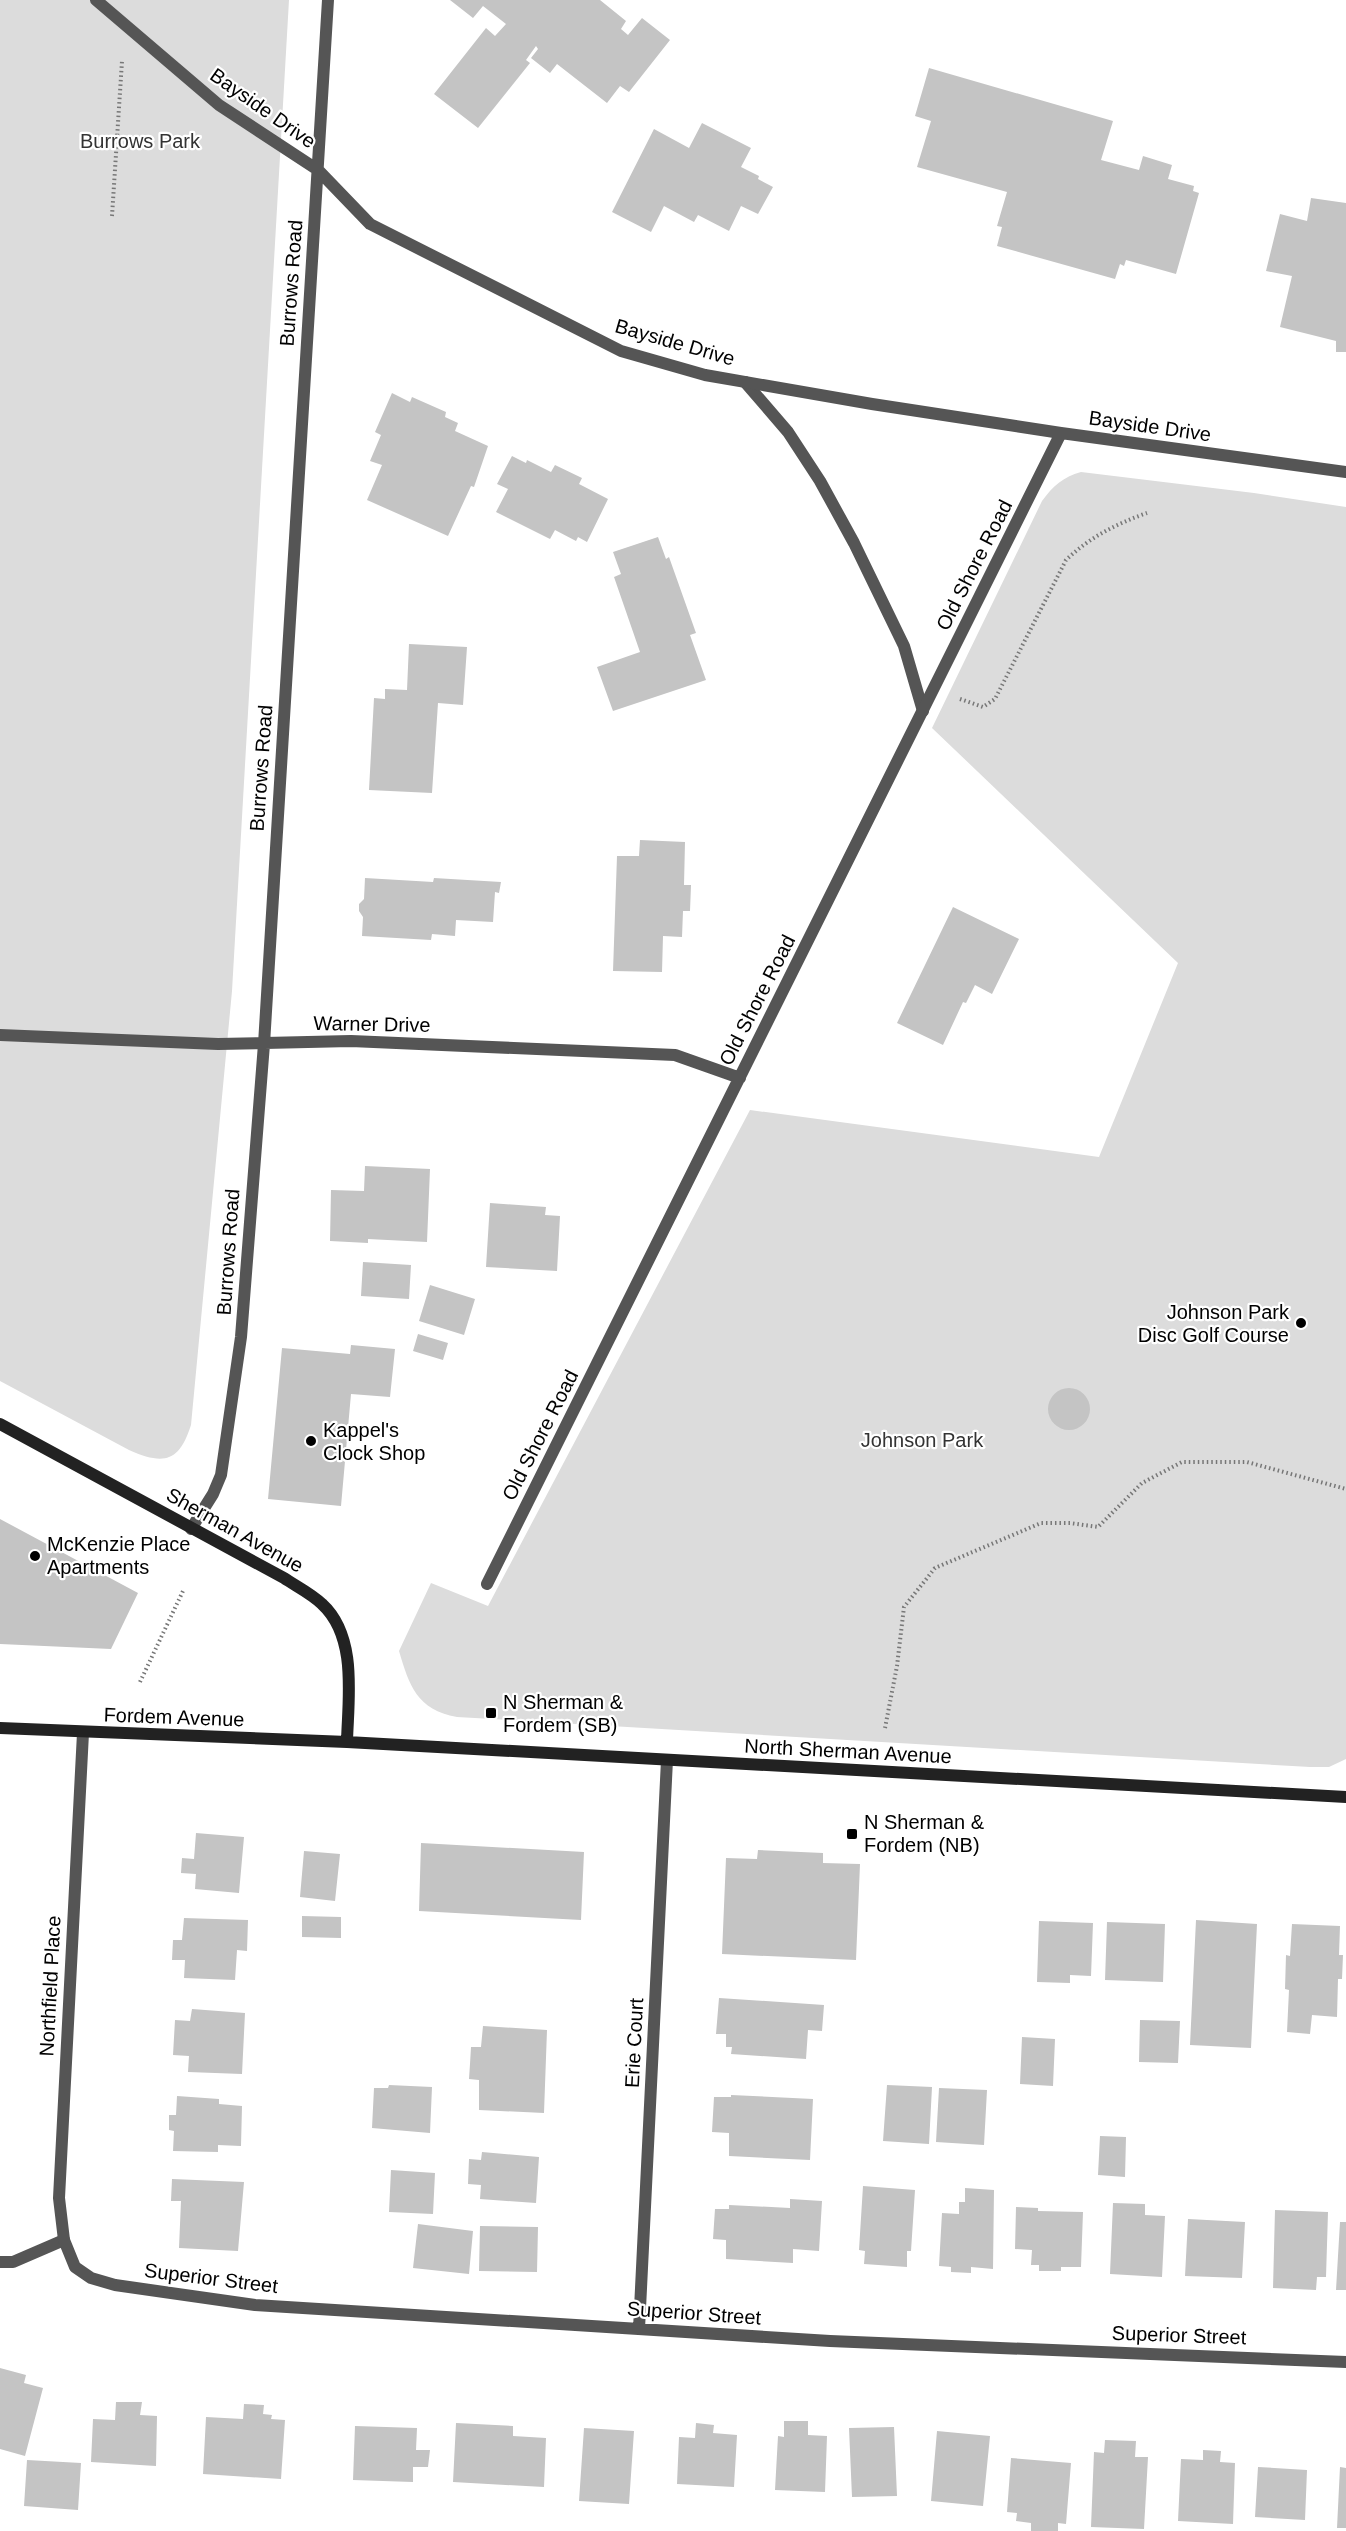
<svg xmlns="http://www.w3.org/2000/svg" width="1346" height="2531" font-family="Helvetica,sans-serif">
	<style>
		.green { fill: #dcdcdc }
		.building { fill: #c4c4c4 }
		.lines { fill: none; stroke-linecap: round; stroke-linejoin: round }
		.path { stroke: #777; stroke-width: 4; stroke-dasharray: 1.5 3; stroke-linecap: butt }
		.lane { stroke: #555; stroke-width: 12 }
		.street { stroke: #555; stroke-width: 12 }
		.secondary { stroke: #222; stroke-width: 12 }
		.poi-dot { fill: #000; stroke: #fff; stroke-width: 2 }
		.labels { text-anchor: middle; stroke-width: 4.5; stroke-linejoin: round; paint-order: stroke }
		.street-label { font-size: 20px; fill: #000; stroke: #fff }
		.park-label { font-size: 20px; fill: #333; stroke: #fff }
		.poi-label { font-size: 20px; fill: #000; stroke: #fff; text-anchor: start }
	</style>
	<rect width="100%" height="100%" fill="#fff"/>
	<!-- green -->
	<path class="green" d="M0,0h289l-57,991 -41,434c-12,38 -28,40 -62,25l-129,-69z
		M1081,472l173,21 92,14v1252l-17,8h-19l-853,-50c-40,-7 -48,-32 -58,-66l32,-68 57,23 262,-496 349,47 79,-194 -246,-235 110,-227c11,-15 21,-24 39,-29z"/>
	<!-- building -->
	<path class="building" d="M450,0h150l26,21 -5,8 7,6 14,-17 28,22 -41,52 -9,-6 -13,17 -50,-39 -7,9 -19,-15 7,-9 -2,-3 -10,14 4,3 -52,65 -44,-34 52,-66 9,8 11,-12 -23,-18 -10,12z
		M929,68l184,53 -12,39 38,10 4,-14 29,9 -4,14 26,7 -1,5 6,2 -23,81 -50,-14 -2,6 -4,-2 -5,15 -118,-33 5,-19 -5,-1 10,-34 -90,-25 14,-46 -16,-5z
		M702,123l49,25 -10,19 18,9 -1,3 15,8 -15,27 -17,-8 -12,25 -31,-16 -4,7 -30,-16 -13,26 -39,-20 42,-83 35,19z
		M1311,198l35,5v149h-10v-11l-56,-14 12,-51 -26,-5 14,-57 27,7z
		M392,393l18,9 2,-5 34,15 -1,5 13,6 -3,8 33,15 -14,41 -3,-1 -23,50 -81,-36 15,-35 -12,-4 11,-26 -6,-3z
		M512,456l14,7 1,-3 24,12 4,-7 27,13 -3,6 29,15 -21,43 -9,-5 -2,4 -21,-11 -5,9 -54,-27 12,-23 -11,-5z
		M658,537l8,22 3,-2 27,76 -6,2 16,45 -93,31 -16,-44 43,-15 -26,-75 7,-3 -8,-22z
		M409,644l58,3 -4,58 -25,-2 -6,90 -63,-3 5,-92 11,1v-10l22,1z
		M640,840l45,2 -1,43h7l-1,26h-7l-1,26 -19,-1 -1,36 -49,-1 4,-115h22z
		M365,878l68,4 1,-4 67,4 -2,11 -4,-1 -2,30 -37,-2 -1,16 -23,-2 -1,6 -69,-4 1,-19 -4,-6v-7l5,-5z
		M953,907l66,32 -27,55 -17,-9 -9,18 -3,-1 -20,43 -46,-22z
		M365,1166l65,3 -3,73 -59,-3v4l-38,-2 1,-51 33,1z
		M490,1203l56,4 -1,8 15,1 -3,55 -71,-4z
		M363,1262l48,3 -2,34 -48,-3z
		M430,1285l45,14 -11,36 -45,-14z
		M418,1334l30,9 -5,17 -30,-9z
		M351,1345l44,4 -5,48 -39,-3 -10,112 -73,-7 14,-151 68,6z
		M1048 1409a21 21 0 1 1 42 0a21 21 0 1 1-42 0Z
		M0,1519l138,74 -27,56 -111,-5z
		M196,1833l48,4 -5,56 -44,-4 1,-15 -15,-1 1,-15 12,1z
		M421,1843l163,9 -3,68 -162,-9z
		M758,1850l65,3v10l37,1 -4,96 -134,-6 4,-96 31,1z
		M304,1851l36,3 -5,47 -35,-4z
		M302,1916l39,1v21l-39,-1z
		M184,1918l64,2 -1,31 -10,-1 -2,30 -51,-2 1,-18h-13l1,-20h9z
		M1196,1920l61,4 -6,124 -61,-3z
		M1039,1921l54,2 -2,53 -21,-1v8l-33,-1z
		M1107,1922l58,2 -2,58 -58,-2z
		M1292,1924l48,2 -1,29h4l-1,24h-4l-1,38 -25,-2 -2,19 -23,-2 2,-42 -4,-1 1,-34 4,1z
		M719,1998l105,7 -2,26 -14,-1 -2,29 -75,-5 1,-7h-6v-13h-10z
		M192,2009l53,4 -3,61 -54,-2 1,-16 -16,-1 2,-35 15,1z
		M1140,2020l40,1 -2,42 -39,-1z
		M483,2026l64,4 -3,83 -65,-3v-30l-10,-1 1,-15 1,-17h10z
		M1022,2037l33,2 -2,47 -33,-2z
		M389,2085l43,2 -2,46 -58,-5 2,-40h14z
		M887,2085l45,2 -3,57 -46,-3z
		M939,2088l48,2 -3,55 -48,-3z
		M731,2095l82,4 -3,61 -81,-4v-23l-17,-1 2,-35h17z
		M177,2096l42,3v5l23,2 -1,40 -23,-1v7l-45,-1 1,-20 -5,-1v-15h7z
		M1100,2136l26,1 -1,40 -27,-2z
		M482,2152l57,5 -3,46 -56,-4 1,-14 -13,-1 1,-25 12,1z
		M391,2170l44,3 -2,41 -44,-2z
		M172,2179l72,3 -6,69 -59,-3 2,-47h-10z
		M863,2186l52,4 -4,61h-4v16l-43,-3 1,-13 -6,-1z
		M965,2188l29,2 -1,79 -22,-2v6l-20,-1v-5l-12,-1 3,-53 17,1v-12h6z
		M790,2199l32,2 -3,50 -26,-2v14l-67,-4v-19l-13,-1 2,-30h14v-4l61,3z
		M1113,2203l32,1v11l20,1 -3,61 -52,-3z
		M1016,2207l22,1v3l45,1 -2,55h-20v4h-22v-6h-8l1,-15 -17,-1z
		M1275,2210l53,2 -2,65h-9l-1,13 -43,-2z
		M1188,2219l57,3 -3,56 -57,-2z
		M1340,2222h6v68h-10z
		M418,2224l55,7 -4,43 -56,-6z
		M480,2226l58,1 -1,45 -58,-1z
		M0,2368l26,7 -2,8 19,5 -18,68 -25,-7z
		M116,2402h26l-2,13 17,1 -1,50 -65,-4 2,-43 22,1z
		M244,2404l20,1 -1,9 9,1 -1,4 14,1 -4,59 -78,-5 3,-57 37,2z
		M784,2421h24v14l19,1 -2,56 -50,-2 3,-54 6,1z
		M456,2423l57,3v10l33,2 -2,49 -91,-5z
		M696,2423l18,2 -1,8 24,2 -3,52 -57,-3 2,-47 16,1z
		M355,2426l62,2 -1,22h14l-2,17h-15v15l-60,-2z
		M894,2427l3,69 -45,1 -3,-69z
		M584,2428l50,3 -5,73 -50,-3z
		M937,2431l53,5 -7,70 -52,-5z
		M1105,2440l31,1 -1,16h13l-4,72 -53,-2 3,-75 10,1z
		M1203,2450l18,1 -1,11 15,1 -2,61 -55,-3 3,-62 22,1z
		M1011,2458l60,5 -5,61 -8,-1v8h-27v-8l-15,-2 1,-8 -10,-1z
		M27,2460l54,3 -3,47 -54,-4z
		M1258,2467l49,3 -2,50 -50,-3z
		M1340,2467l6,1v60h-9z"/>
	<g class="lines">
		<!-- path -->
		<path class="path" d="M112,216l10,-155
			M960,699l23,8 12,-8 71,-139c24,-23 50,-36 81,-47
			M140,1682l43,-91
			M885,1728l12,-62 7,-59 31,-39 106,-45h29l28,4 44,-44 40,-21h65l99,27"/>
		<!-- lane -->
		<path class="lane" d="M745,382l43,50 32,49 34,62 50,103 19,65
			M0,2262h13l51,-22"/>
		<!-- street -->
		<path class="street" d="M96,0l123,105 99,65 52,54 251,127 84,24 167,29 189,29 285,39
			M0,1035l218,9 133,-3 324,14 65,23
			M191,1529l22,-35 8,-19 20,-138 23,-293 64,-1044
			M487,1584l574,-1151
			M83,1733l-24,465 5,42 11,27 16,11 24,7 140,20 575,36 516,21
			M639,2329l28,-569"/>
		<!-- secondary -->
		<path class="secondary" d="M0,1424l284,154c12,8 28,16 38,26 36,33 26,95 25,138
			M0,1728l347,14 999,55"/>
	</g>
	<!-- markers -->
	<g class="poi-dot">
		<circle cx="1301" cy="1323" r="6"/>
		<circle cx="311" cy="1441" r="6"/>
		<circle cx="35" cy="1556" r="6"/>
		<rect x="485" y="1707" width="12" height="12" rx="3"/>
		<rect x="846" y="1828" width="12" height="12" rx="3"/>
	</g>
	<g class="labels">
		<!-- street labels -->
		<g class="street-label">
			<text transform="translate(263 108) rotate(35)" y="7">Bayside Drive</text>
			<text transform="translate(291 283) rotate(-86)" y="7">Burrows Road</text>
			<text transform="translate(675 342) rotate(16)" y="7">Bayside Drive</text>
			<text transform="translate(1150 426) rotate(8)" y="7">Bayside Drive</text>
			<text transform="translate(974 565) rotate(-63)" y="7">Old Shore Road</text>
			<text transform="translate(261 768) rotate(-86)" y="7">Burrows Road</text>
			<text transform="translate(757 1000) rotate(-63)" y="7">Old Shore Road</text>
			<text transform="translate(372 1024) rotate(1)" y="7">Warner Drive</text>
			<text transform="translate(228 1252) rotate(-86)" y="7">Burrows Road</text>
			<text transform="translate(540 1435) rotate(-63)" y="7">Old Shore Road</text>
			<text transform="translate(235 1530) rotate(29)" y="7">Sherman Avenue</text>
			<text transform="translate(174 1717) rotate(2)" y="7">Fordem Avenue</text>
			<text transform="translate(848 1751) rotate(3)" y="7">North Sherman Avenue</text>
			<text transform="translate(50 1986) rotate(-87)" y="7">Northfield Place</text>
			<text transform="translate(634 2043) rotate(-87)" y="7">Erie Court</text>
			<text transform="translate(211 2278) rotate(7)" y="7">Superior Street</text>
			<text transform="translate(694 2313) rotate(4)" y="7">Superior Street</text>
			<text transform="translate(1179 2335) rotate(2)" y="7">Superior Street</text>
		</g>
		<!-- park labels -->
		<g class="park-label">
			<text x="140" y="148">Burrows Park</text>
			<text x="922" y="1447">Johnson Park</text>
		</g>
		<!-- poi labels -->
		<g class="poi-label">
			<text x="1289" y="1319" text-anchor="end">Johnson Park<tspan x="1289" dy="23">Disc Golf Course</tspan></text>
			<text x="323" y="1437">Kappel's<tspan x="323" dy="23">Clock Shop</tspan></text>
			<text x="47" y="1551">McKenzie Place<tspan x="47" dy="23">Apartments</tspan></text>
			<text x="503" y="1709">N Sherman &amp;<tspan x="503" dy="23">Fordem (SB)</tspan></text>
			<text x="864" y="1829">N Sherman &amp;<tspan x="864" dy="23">Fordem (NB)</tspan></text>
		</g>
	</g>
</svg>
